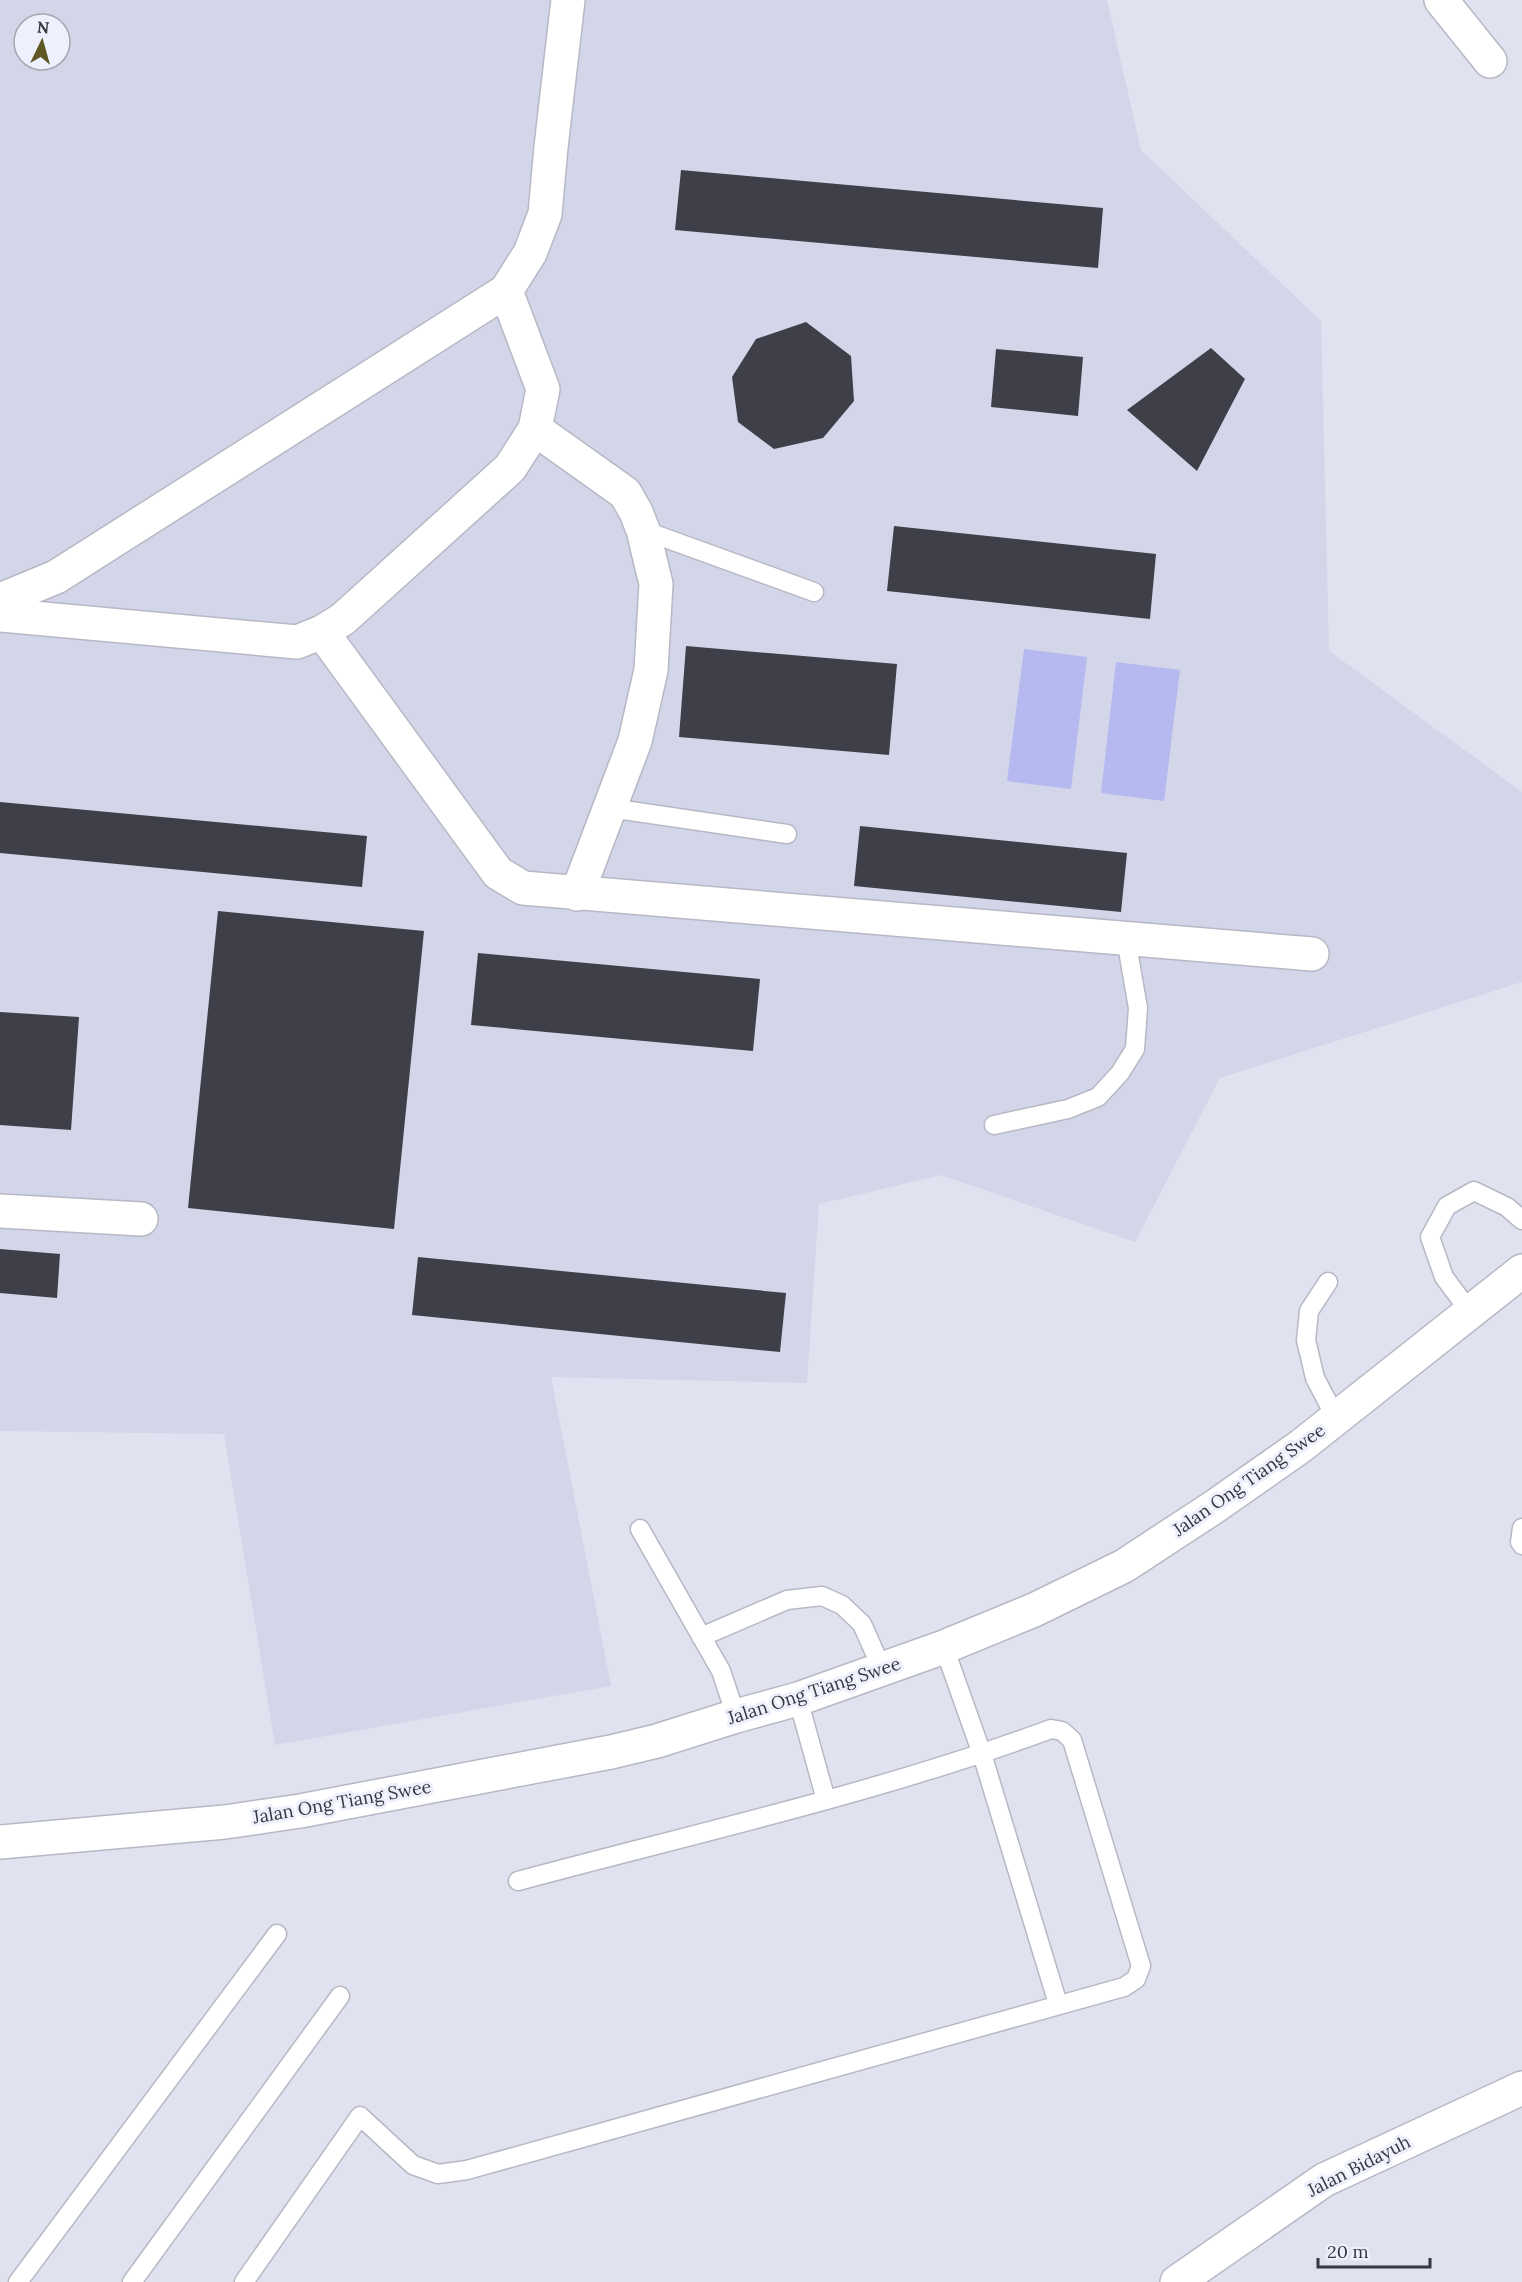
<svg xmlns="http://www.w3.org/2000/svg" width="1522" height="2282" font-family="Lora,serif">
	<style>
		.built { fill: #d3d5e8; fill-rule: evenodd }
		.grass { fill: #b5b9f0 }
		.building { fill: #3e3f49 }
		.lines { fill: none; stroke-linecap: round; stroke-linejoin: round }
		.service-casing { stroke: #b7b8c5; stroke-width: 21 }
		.minor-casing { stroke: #b7b8c5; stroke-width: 36 }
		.secondary-casing { stroke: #b7b8c5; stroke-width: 36 }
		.service { stroke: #fff; stroke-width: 18 }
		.minor { stroke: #fff; stroke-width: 33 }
		.secondary { stroke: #fff; stroke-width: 33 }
		.labels { text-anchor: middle; stroke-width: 6; stroke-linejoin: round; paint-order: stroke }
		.street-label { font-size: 18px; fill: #37373d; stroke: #eef0fd }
	</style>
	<rect width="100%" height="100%" fill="#e1e2f0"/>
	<!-- built -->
	<path class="built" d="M0,0h1107l34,150 180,171 8,330 193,141v190l-302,96 -85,164 -194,-67 -122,29 -12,179 -256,-6 60,309 -336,59 -51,-311 -224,-3zM24,24h36v36h-36z"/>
	<!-- grass -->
	<path class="grass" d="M1024,649l63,8 -16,132 -64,-8z
		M1116,662l64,8 -16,131 -63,-8z"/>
	<!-- building -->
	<path class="building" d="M681,170l422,38 -5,60 -423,-38z
		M806,322l45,34 3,45 -31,37 -49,11 -36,-27 -6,-45 24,-38z
		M1211,348l34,31 -48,92 -70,-61z
		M996,349l87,8 -5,59 -87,-9z
		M894,526l262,28 -6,65 -263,-28z
		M686,646l211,18 -8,91 -210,-18z
		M0,802l367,34 -5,51 -362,-34z
		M860,826l267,27 -6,59 -267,-26z
		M218,911l206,20 -30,298 -206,-21z
		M478,953l282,26 -7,72 -282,-26z
		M0,1012l79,5 -8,113 -71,-5z
		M0,1249l60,5 -3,44 -57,-5z
		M418,1257l368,36 -6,59 -368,-37z"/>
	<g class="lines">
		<defs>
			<path id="service" d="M643,530l171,62
				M610,808l177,26
				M994,1125l74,-16 30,-12 22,-24 15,-24 3,-41 -12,-69
				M1328,1282l-19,29 -3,29 9,38 21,40
				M1470,1312l-26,-35 -14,-40 17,-31 27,-15 33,16 15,13
				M1522,1528l-2,14 2,3
				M640,1529l81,142 15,45
				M701,1637l86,-37 35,-4 20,9 20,19 20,45
				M944,1647l38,107 76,250
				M798,1699l28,101
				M18,2282l259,-348
				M132,2282l208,-286
				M244,2282l116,-166 53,49 25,9 29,-4 657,-183 12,-8 5,-13 -69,-226 -10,-9 -11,-2c-173,64 -355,104 -533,152"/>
			<path id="minor" d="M1441,0l49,61
				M535,429l90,64 11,19 7,18 13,54 -5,86 -16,71 -58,153
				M0,600l56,-23 450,-286 24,-38 15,-39 6,-67 17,-147
				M0,615l297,27 25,-10 21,-13 167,-151 25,-39 8,-40 -37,-98
				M322,632l176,241 25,15 789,66
				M0,1211l141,8
				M1177,2282l147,-102 198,-92"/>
			<path id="secondary" d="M0,1842l225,-20 75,-11 311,-59 46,-11 79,-25 62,-17 146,-52 90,-37 90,-44 90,-59 87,-61 221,-175"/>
		</defs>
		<!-- service casing -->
		<use href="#service" class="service-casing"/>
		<!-- minor casing -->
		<use href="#minor" class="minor-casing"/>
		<!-- secondary casing -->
		<use href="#secondary" class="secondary-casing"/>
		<!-- service -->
		<use href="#service" class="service"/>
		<!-- minor -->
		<use href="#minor" class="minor"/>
		<!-- secondary -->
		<use href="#secondary" class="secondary"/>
	</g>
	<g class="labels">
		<!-- street labels -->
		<g class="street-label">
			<text transform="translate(1249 1480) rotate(-35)" y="6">Jalan Ong Tiang Swee</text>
			<text transform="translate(814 1691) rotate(-18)" y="6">Jalan Ong Tiang Swee</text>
			<text transform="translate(342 1802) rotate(-10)" y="6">Jalan Ong Tiang Swee</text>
			<text transform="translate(1359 2166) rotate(-27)" y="6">Jalan Bidayuh</text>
		</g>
	</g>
	<!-- north arrow -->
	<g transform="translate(42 42) rotate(5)"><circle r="28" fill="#eef0fd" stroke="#a5a6b0" stroke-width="1.5"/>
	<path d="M0-4.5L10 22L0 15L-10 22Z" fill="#5f5723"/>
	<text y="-9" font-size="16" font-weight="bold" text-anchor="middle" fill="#37373d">N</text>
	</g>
	<!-- scale -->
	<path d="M1318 2258v9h112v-9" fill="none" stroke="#37373d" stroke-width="3"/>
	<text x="1327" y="2258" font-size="18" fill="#37373d" stroke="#eef0fd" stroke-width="4.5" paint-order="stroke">20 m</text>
</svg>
